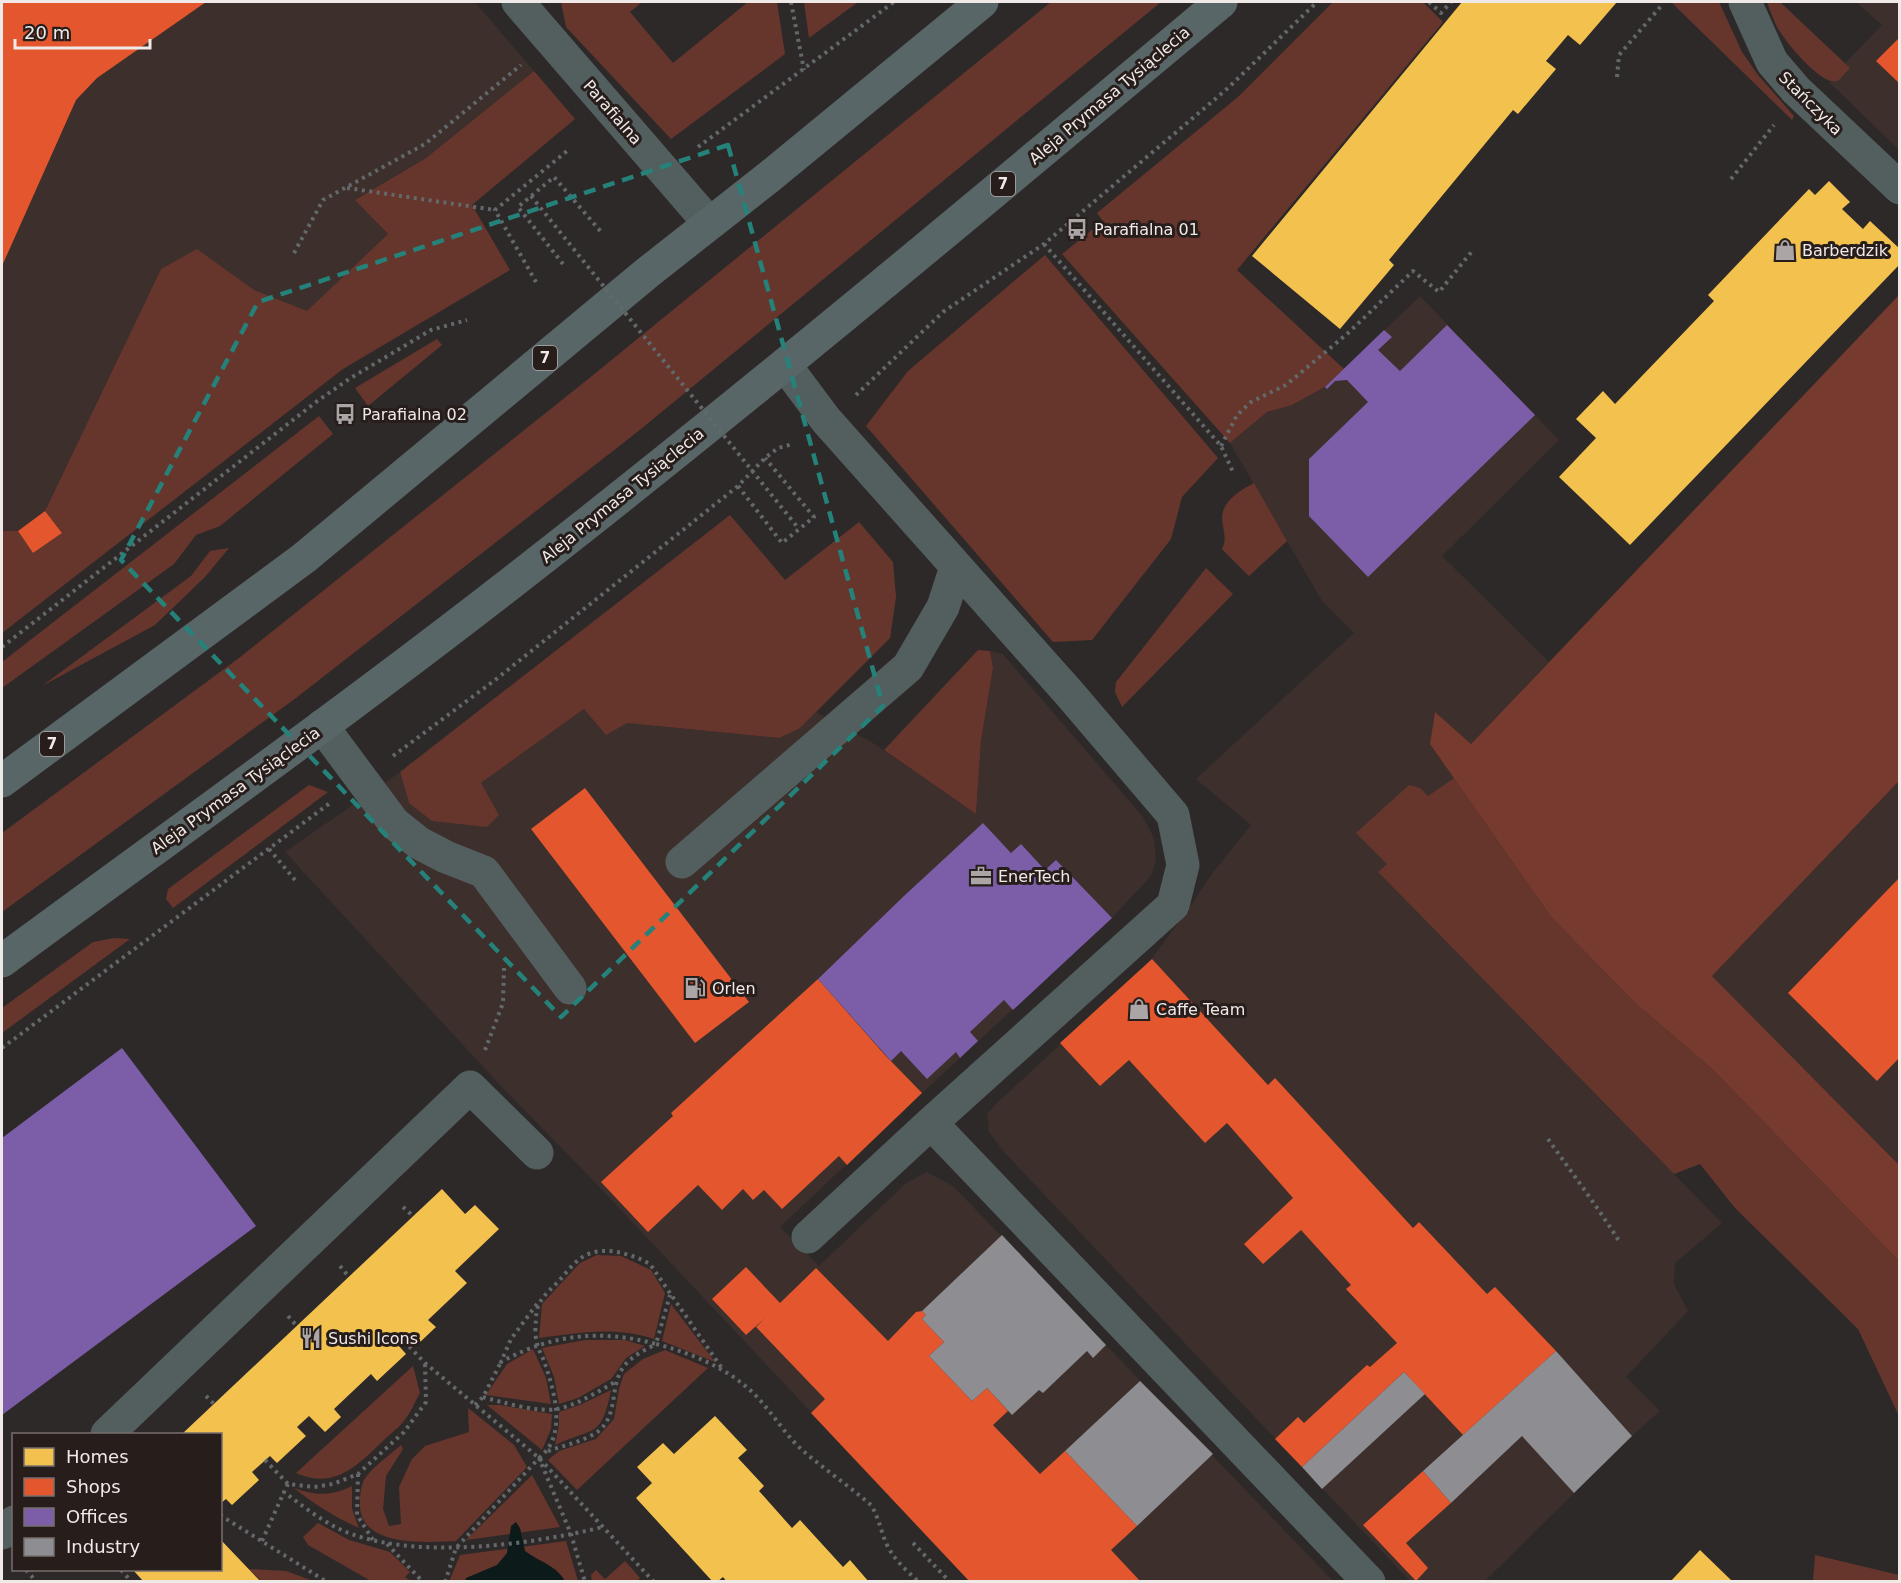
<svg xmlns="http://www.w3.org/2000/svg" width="1901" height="1583" font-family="'DejaVu Sans',sans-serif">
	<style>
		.built { fill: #3c2f2c }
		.green { fill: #66362d }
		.forest { fill: #773a2e }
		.water { fill: #0d1a1a }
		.homes { fill: #f2c14e }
		.shops { fill: #e4572e }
		.offices { fill: #7b5ea7 }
		.industry { fill: #8d8d92 }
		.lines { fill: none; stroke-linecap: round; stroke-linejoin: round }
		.path { stroke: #63696a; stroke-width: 4; stroke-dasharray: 3 4.5; stroke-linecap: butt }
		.minor { stroke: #535e5f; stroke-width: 33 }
		.major { stroke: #586668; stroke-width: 33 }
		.path-bridge { stroke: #63696a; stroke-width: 4; stroke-dasharray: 3 4.5; stroke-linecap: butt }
		.marked { fill: none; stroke: #25827a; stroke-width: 4.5; stroke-dasharray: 12 8; stroke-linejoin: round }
		.labels { text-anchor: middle; stroke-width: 6; stroke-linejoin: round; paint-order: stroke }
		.shield { fill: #271e1c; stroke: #b3acab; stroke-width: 1.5 }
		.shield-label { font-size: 15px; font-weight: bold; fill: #efe9e8 }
		.street-label { font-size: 16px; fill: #efe9e8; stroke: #271e1c }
		.poi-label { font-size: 16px; fill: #efe9e8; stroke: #271e1c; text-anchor: start }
	</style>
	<rect width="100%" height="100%" fill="#2e2929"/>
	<!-- built -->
	<path class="built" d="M2,2h473l59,69 -108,87 -70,41 32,35 -81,78 -53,-22 -57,-40 -36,19 -116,242 -27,20h-16z
		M1856,2h43v148l-70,-68 8,-1 13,-13 -5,-5 37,-38z
		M1420,296l139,144 -117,116 107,106 -78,82 -36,-31 -5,31 24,34 -26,18 -41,68 -9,8 344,351 -47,40 -1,21 14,27 -62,66 34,34 -28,25 -147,145h-75l-406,-429 -15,-20 -2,-18 10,-11 152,-141 38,-51 24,-36 40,-50 -55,-46 158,-146 -32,-32 -92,-158 37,-31 25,-7 33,-18z
		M990,651l13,3 140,163 11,21 2,22 -5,16 -39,42 -190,175 -142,134 39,39 87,-83 21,-11 26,14 380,395h-363l-382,-406 -89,-91 -214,-232 115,-80 9,31 90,12 -19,-31 104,-75 43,14 152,15 20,-9 17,-17 57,31 103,71 5,-73 12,-73z
		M1899,781v384l-187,-189z"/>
	<!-- green -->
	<path class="green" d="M561,2h81l-12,10 43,51 75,-61h29l8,52 -114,85 -105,-112z
		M804,2h54l-49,36z
		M1051,2h110l-525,431 -340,265 -294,214v-79l237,-175 348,-278z
		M1333,2h90l20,20 -206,248 107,99 -19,18 -33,18 -25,7 -37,31 -168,-189 41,-33 -6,-8 141,-116z
		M1671,2h48l23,50 16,23 36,41 -2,4z
		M1767,2h13l70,66c-4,4 -9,11 -13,13 -15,6 -53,-41 -60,-54 -4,-8 -7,-17 -10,-25z
		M534,71l41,48 -103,86 38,65 -167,99 -341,264v-102h16l15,22 29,-20 -17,-22 116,-242 36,-20 57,41 53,21 81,-77 -33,-34 71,-42z
		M1045,255l173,203 -36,39 -11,42 -79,101 -39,2 -187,-216 42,-55z
		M437,339l5,6 -74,61 -13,-18z
		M319,416l14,18 -113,92 -24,9 -22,29 -172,124v-26z
		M1254,483l33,58 -38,35 -27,-27c6,-11 0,-20 0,-32 1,-17 19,-27 32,-34z
		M730,515l55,65 74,-58 34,40 3,35 -6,41 -91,91 -20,9 -152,-15 -21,12 -22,-26 -103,74 18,32 -12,12 -55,-6 -23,-18 -9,-31z
		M229,548l-24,29 -50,48 -113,61 149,-110 19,-25z
		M1206,568l27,26 -111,113 -7,-15 1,-10z
		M978,650l12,1 3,17 -12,73 -5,73 -92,-64z
		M1454,778l97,139 83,85 78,67 187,192v155l-41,-87 -123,-121 -35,-44 -26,10 -296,-302 9,-8 -31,-31 53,-48 11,3 8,8z
		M309,785l19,7 -155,116 -7,-9 2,-10z
		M114,938l16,1 -128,94v-25l91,-66z
		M597,1255l24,1 30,14 14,23 -11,46c-39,-13 -75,-6 -115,-1l3,-34 38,-41z
		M671,1304l44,58 -53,-21z
		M585,1340h40l20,6 -19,12 -15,21 -33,19 -19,6 -5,-27 -12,-29z
		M533,1349l13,29 5,26 -65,-9 21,-31z
		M665,1350l43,18 -131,122 -29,-30 11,-9 37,-12 18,-20 5,-30 5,-15 19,-15z
		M413,1366l7,27c-5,8 -8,18 -14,25 -6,9 -16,16 -23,23 -26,25 -49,49 -87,32z
		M611,1390c-10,50 -18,37 -56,55l4,-20v-13l23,-8z
		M487,1405h13l52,9 -1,15 -9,21z
		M468,1408l46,37 13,22 -71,74c-28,1 -93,7 -96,-34 0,-8 0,-19 4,-27 6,-11 27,-26 37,-35l2,4 -17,27 -3,33 6,17 12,-2 -2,-37 13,-28 13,-13 44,-14z
		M532,1475l28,52 -94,13z
		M352,1486v23l7,19c-24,-11 -44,-23 -65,-40 21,8 38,8 58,-2z
		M318,1523l31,17 41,12 20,20 -5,5 6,4h-40l-63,-36 -5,-8z
		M566,1541l12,40 -129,1 11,-27z
		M1815,1555l84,20v6h-86z
		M625,1561l15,17 -3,3h-45l-1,-6 5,-5 9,9z
		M249,1569l37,2 27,10h-52z"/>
	<!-- forest -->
	<path class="forest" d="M1899,295v486l-187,195 187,189v96l-187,-192 -78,-67 -83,-85 -121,-173 5,-32 36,32z"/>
	<!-- water -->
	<path class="water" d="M516,1522l4,6 5,23c15,11 28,13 39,28l-1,2h-98l1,-3 31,-13 10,-12 4,-27z"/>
	<!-- homes -->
	<path class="homes" d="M1462,2h155l-37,43 -12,-10 -22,26 10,8 -38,45 -5,-4 -124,150 5,5 -54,64 -88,-73z
		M1829,181l21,21 -8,7 21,20 7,-8 30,28v15l-270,281 -71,-68 37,-39 -20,-19 27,-28 12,13 99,-103 -6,-6 101,-106 6,6z
		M442,1189l23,25 10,-9 24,24 -44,42 12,12 -39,37 8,7 -18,17 -8,-8 -11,10 7,8 -29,27 -6,-7 -37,35 7,8 -16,15 -16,-16 -12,11 9,9 -29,27 -7,-7 -18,16 7,8 -27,25 -6,-6 -6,5v-70h-38z
		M715,1416l32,34 -9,8 26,28 -5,5 33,37 8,-8 43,47 7,-7 19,22h-142l-4,-5 -6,5h-4l-77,-84 16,-15 -15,-16 26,-24 11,11z
		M220,1539l41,43h-117l-11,-12h87z
		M1700,1550l33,32h-63z"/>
	<!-- shops -->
	<path class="shops" d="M2,2h204l-109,76 -21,22 -74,166z
		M1900,37v47l-24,-23z
		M45,511l17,22 -29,20 -15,-22z
		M585,788l164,214 -54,41 -164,-214z
		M1900,877v180l-23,24 -89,-88z
		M1152,959l116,126 7,-7 138,150 6,-6 68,72 8,-7 61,64 -93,84 -59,-63 -102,95 -27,-28 23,-22 6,6 63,-58 3,2 27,-24 -51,-54 5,-4 -50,-55 -38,34 -19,-20 49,-46 -66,-75 -22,20 -76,-83 -29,26 -40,-43z
		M818,979l67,76 37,38 -75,72 -8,-9 -57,53 -18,-19 -11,10 -10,-11 -21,21 -24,-25 -50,47 -47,-50 72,-66 -2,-3z
		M746,1267l34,36 36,-35 72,73 28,-29 6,-1 4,4 -4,4 22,23 -15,14 43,45 15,-13 21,23 -15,14 47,49 25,-23 72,75 -26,24 30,32h-171l-159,-169 14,-14 -69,-72 9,-9 -19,17 -34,-36z
		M1423,1471l28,32 -45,40 22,25 -12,13 -53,-56z"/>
	<!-- offices -->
	<path class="offices" d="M1447,325l88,90 -167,162 -59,-61v-57l59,-57 -21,-22 -12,1 -8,8 -2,-2 59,-57 8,7 -14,13 22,21z
		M983,823l28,30 10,-9 24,26 11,-10 56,58 -99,92 -9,-10 -34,32 8,9 -18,17 -4,-6 -29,27 -26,-28 -10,10 -73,-82 87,-84z
		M122,1048l134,178 -254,189v-277z"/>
	<!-- industry -->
	<path class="industry" d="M1002,1235l104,110 -13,13 -6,-7 -44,42 -4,-3 -27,25 -25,-27 -15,13 -43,-45 15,-14 -22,-23 4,-4 -4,-4z
		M1556,1351l76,85 -58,57 -52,-57 -71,67 -28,-32z
		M1404,1372l21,22 -103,95 -20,-22z
		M1140,1381l73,73 -76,72 -72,-75z"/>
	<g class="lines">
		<!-- path -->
		<path class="path" d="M791,2l13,68
			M1429,2l12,11 10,-11
			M1617,77l2,-22 43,-50
			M698,147l196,-145
			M1731,179l43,-54
			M347,188l148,22
			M1044,244l177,202 12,26
			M294,253l29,-53 102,-56 96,-79
			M563,264l-45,-57 36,-30 48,56
			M536,282l-41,-72 72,-59
			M856,395l87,-83 101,-68 156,-132 28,-24 89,-86
			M1221,446l16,-31 14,-13 35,-17 61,-51 66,-63 26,21 34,-42
			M738,486l44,57 32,-26 -49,-59
			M2,647l314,-245 33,-23 82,-49 36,-10
			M393,756l102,-76 243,-194 27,-28 13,-10 15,-4
			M269,849l26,31
			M2,1048l328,-245
			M485,1050l18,-47 1,-35
			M1548,1139c24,34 49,67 71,102
			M403,1207l10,9
			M340,1266l9,11
			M537,1304l-26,35 -10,23c51,-28 99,-33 155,-18l14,-49
			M288,1316l9,10
			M404,1341l21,22 114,95 115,124
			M206,1396l8,8
			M483,1397c18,5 56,16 74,12 21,-4 41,-18 60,-28
			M475,1405l8,-8 18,-35
			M548,1451c17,-6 38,-10 52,-21 19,-18 9,-46 25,-65 7,-9 20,-15 31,-21 36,9 76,26 101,53 16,17 28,37 45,53 22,19 47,36 69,55 8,13 10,27 16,40 8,16 19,25 32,37
			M539,1458c28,-22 16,-65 6,-94 -2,-7 -7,-14 -8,-21 -2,-7 -2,-16 -1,-23 0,-19 9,-25 22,-38 8,-9 16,-20 26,-26 20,-11 48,-2 66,8l73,106
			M265,1460l23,24 26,3 19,-3 25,-10 46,-42 22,-30 -1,-38
			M358,1474l-1,41 16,25
			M288,1484l-4,8c17,13 34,26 53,36 71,34 192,17 266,-1
			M220,1515l107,67
			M262,1541l22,-49
			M913,1543l37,39
			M387,1544l36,38
			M26,1570l11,12
			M121,1570l11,12
			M445,1582l11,-34 83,-90 32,76 14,48"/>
		<!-- minor -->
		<path class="minor" d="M518,2l191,221
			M1745,2l27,60 24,28 104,98
			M785,365l41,55 243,273 104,122 10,50 -10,40 -242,218 -123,114
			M322,726l72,97 25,20 27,14 38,15 86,116
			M682,862l226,-195 35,-60 13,-40
			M931,1123l438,459
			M107,1434l363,-347 67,66
			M2,1533l12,-11"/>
		<!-- major -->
		<path class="major" d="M2,781l302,-223 343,-285 122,-96 213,-175
			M2,961c171,-126 345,-250 513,-381 240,-187 473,-383 706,-578"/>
		<!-- path-bridge -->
		<path class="path-bridge" d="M531,196l268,333"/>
	</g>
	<!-- marked area -->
	<path class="marked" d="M728,145l155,561 -322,311 -440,-457 137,-258z"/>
	<!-- icons -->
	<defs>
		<symbol id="bus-bare" viewBox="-9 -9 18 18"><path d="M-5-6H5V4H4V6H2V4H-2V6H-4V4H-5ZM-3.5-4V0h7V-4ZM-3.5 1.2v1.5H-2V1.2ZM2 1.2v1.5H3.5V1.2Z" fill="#aba6a5" stroke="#271e1c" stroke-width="2.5" paint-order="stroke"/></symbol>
		<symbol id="shop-bare" viewBox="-9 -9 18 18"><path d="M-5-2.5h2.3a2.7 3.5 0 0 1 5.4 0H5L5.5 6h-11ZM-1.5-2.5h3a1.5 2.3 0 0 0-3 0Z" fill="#aba6a5" stroke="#271e1c" stroke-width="2.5" paint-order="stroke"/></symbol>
		<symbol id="office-bare" viewBox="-9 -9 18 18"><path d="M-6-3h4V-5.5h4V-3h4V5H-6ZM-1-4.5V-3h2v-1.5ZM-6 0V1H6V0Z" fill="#aba6a5" stroke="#271e1c" stroke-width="2.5" paint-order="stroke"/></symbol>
		<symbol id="fuel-bare" viewBox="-9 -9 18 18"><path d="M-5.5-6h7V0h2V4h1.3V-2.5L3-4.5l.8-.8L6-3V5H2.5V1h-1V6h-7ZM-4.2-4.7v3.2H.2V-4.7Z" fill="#aba6a5" stroke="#271e1c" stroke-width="2.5" paint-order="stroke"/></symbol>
		<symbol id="restaurant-bare" viewBox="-9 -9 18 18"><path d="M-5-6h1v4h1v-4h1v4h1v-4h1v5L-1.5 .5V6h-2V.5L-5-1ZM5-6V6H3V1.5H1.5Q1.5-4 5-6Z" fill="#aba6a5" stroke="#271e1c" stroke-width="2.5" paint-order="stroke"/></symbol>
	</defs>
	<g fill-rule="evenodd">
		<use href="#bus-bare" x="1062" y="214" width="30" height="30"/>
		<use href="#shop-bare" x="1770" y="235" width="30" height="30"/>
		<use href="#bus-bare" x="330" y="399" width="30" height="30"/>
		<use href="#office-bare" x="966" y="861" width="30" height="30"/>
		<use href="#fuel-bare" x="680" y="973" width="30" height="30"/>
		<use href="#shop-bare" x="1124" y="994" width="30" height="30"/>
		<use href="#restaurant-bare" x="296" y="1323" width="30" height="30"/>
	</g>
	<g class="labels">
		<!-- shield labels -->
		<g class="shield">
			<rect x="991" y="172" width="24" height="24" rx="4.5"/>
			<rect x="533" y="346" width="24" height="24" rx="4.5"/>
			<rect x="40" y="732" width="24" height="24" rx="4.5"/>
		</g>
		<g class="shield-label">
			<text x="1003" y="189">7</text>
			<text x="545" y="363">7</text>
			<text x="52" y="749">7</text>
		</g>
		<!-- street labels -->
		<g class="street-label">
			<text transform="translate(1109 95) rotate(-40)" y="6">Aleja Prymasa Tysiąclecia</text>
			<text transform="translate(1811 103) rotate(45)" y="6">Stańczyka</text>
			<text transform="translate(613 112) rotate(49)" y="6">Parafialna</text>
			<text transform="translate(622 495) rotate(-39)" y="6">Aleja Prymasa Tysiąclecia</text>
			<text transform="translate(235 790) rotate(-36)" y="6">Aleja Prymasa Tysiąclecia</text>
		</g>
		<!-- poi labels -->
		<g class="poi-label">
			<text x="1094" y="235">Parafialna 01</text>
			<text x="1802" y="256">Barberdzik</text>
			<text x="362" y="420">Parafialna 02</text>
			<text x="998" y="882">EnerTech</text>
			<text x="712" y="994">Orlen</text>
			<text x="1156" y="1015">Caffe Team</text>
			<text x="328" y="1344">Sushi Icons</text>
		</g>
	</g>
	<!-- border -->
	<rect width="1901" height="1583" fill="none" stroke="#efe9e8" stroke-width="6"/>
	<!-- legend -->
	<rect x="12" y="1433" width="210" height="138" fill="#271e1c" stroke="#776f6e" stroke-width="1.5"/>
	<rect x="24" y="1448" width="30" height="18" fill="#f2c14e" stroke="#776f6e" stroke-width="1.5"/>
	<text x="66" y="1463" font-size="18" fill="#efe9e8">Homes</text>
	<rect x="24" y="1478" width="30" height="18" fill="#e4572e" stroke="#776f6e" stroke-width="1.5"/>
	<text x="66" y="1493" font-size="18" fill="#efe9e8">Shops</text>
	<rect x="24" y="1508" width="30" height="18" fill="#7b5ea7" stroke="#776f6e" stroke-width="1.5"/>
	<text x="66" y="1523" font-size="18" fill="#efe9e8">Offices</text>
	<rect x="24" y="1538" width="30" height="18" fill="#8d8d92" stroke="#776f6e" stroke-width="1.5"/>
	<text x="66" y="1553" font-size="18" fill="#efe9e8">Industry</text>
	<!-- scale -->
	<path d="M15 39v9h135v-9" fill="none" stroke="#efe9e8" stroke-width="3"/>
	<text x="24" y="39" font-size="18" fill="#efe9e8" stroke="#271e1c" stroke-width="4.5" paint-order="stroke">20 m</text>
</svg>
